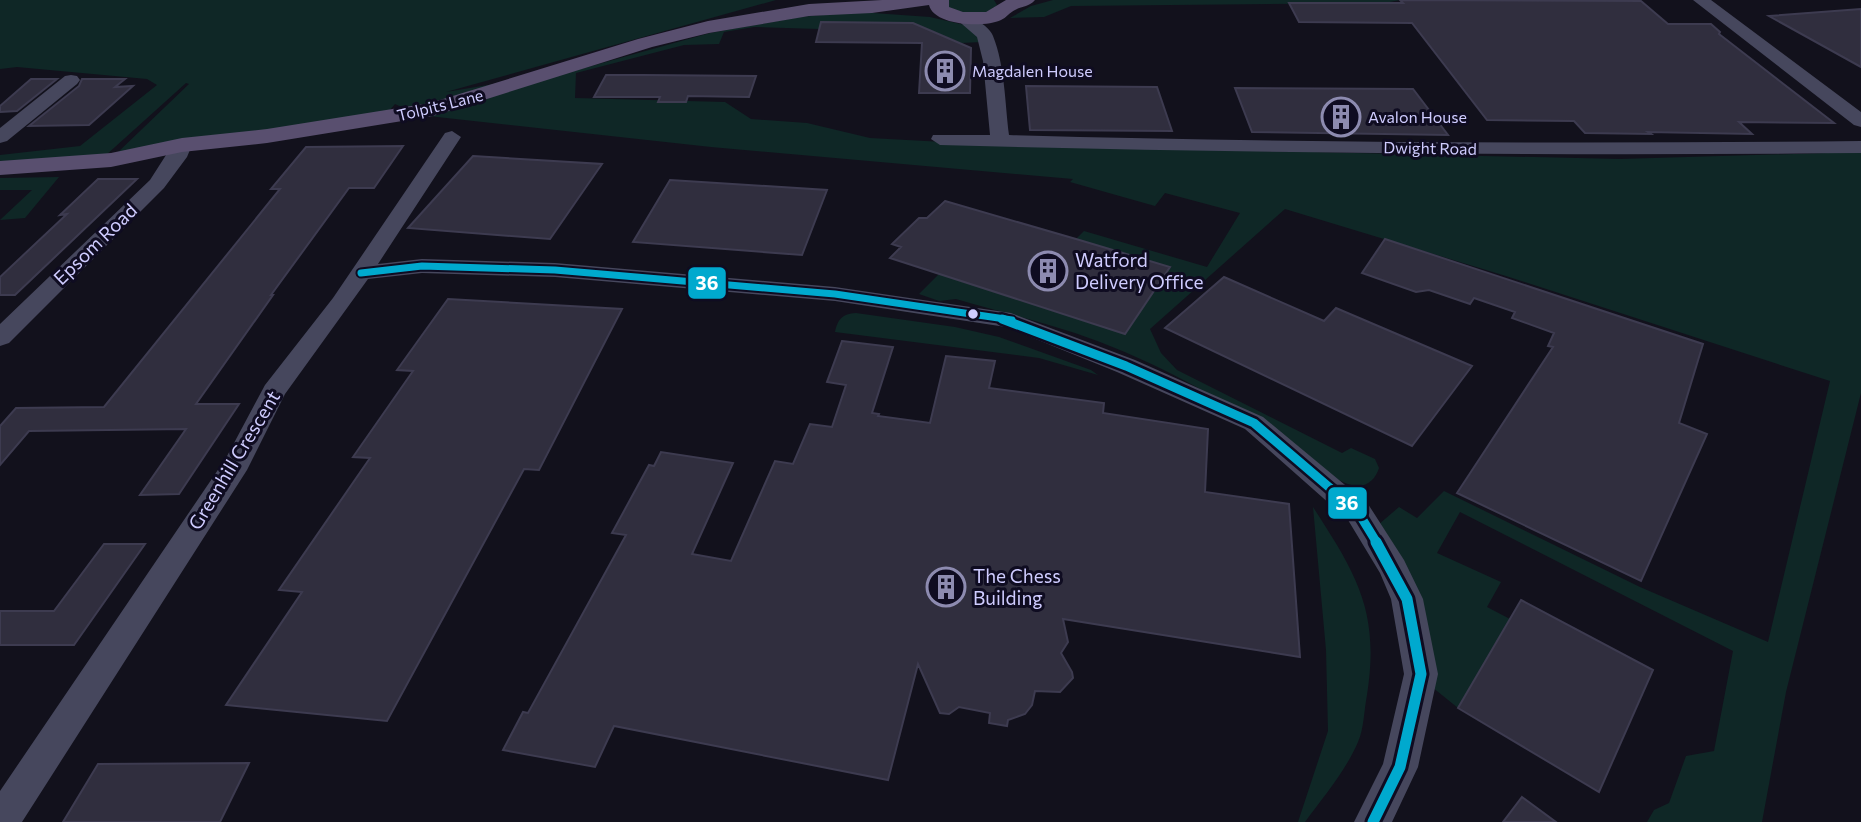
<svg xmlns="http://www.w3.org/2000/svg" width="1861" height="822" font-family="Commissioner,sans-serif">
	<style>
		.green { fill: #0f2726 }
		.building { fill: #302e3e; stroke: #3d3b50; stroke-width: 2 }
		.lines { fill: none; stroke-linecap: round; stroke-linejoin: round }
		.minor { fill: #46475d; fill-rule: evenodd }
		.major { fill: #594f6f; fill-rule: evenodd }
		.bus-1-far2-casing { stroke: #0f0c21; stroke-width: 11 }
		.bus-1-far1-casing { stroke: #0f0c21; stroke-width: 14 }
		.bus-1-casing { stroke: #0f0c21; stroke-width: 17 }
		.bus-1-far2 { stroke: #00a9ce; stroke-width: 7 }
		.bus-1-far1 { stroke: #00a9ce; stroke-width: 9 }
		.bus-1 { stroke: #00a9ce; stroke-width: 11 }
		.bus-dot { fill: #cfccff; stroke: #0f0c21; stroke-width: 2.5 }
		.labels { text-anchor: middle; stroke-width: 6; stroke-linejoin: round; paint-order: stroke }
		.far-poi-label { font-size: 16px; fill: #cfccff; stroke: #0f0c21; text-anchor: start }
		.far-street-label { font-size: 16px; fill: #cfccff; stroke: #0f0c21 }
		.street-label { font-size: 19px; fill: #cfccff; stroke: #0f0c21 }
		.poi-label { font-size: 19px; fill: #cfccff; stroke: #0f0c21; text-anchor: start }
		.line-badge { stroke: #0f0c21; stroke-width: 2.5 }
		.badge-label { font-size: 19px; text-anchor: middle; font-weight: bold; fill: #fff }
	</style>
	<rect width="100%" height="100%" fill="#12111c"/>
	<!-- green -->
	<path class="green" d="M0,0h776l-330,92 131,-22 133,-37 89,-16 60,-5 71,5 39,9 13,16 -21,1 -48,-20 -92,-1 -2,7 -65,-2 -30,5 -5,12 -35,1 -108,28 -1,25 150,4 26,17 56,4 63,15 129,7 621,14 241,-7v241l-75,299 -24,130h-115l7,-12 15,-7 17,-47 28,-5 19,-100 -273,-139 -23,41 64,29 -14,25 23,12 -52,89 -26,-21 -54,-162 21,-18 18,11 27,-27 196,96 128,55 62,-261 -324,-105 -221,-67 -135,120 11,24 16,17 165,83 9,-5 24,11 4,9c-3,10 -11,19 -23,18 -20,-1 -72,-44 -91,-56 -58,-41 -123,-74 -190,-97 -39,-13 -79,-22 -119,-34l-17,2 -20,-7 20,-20 186,60 44,-67 -93,-28 8,-8 123,36 33,-54 -75,-20 -10,13 -85,-24 3,-3 -362,-32 -292,-32 -24,-11 -6,7 -274,44 74,-71 -3,-1 -81,73 -105,6v-7l80,-9 77,-61 -10,-6 -130,-12 -17,2z
		M948,0h46l3,5c-13,14 -33,8 -49,3z
		M1053,0h347l-15,3 -314,3 -27,11 -34,1 21,-12z
		M59,177l-34,41 -25,2 32,-30h-32v-12z
		M856,313l99,14 44,10 92,33 7,5 -59,-17 -204,-26c3,-13 7,-18 21,-19z
		M1313,507c44,68 67,105 54,188 -3,15 -3,34 -9,47 -13,30 -34,54 -53,80h-7l30,-91 -2,-81z"/>
	<!-- building -->
	<path class="building" d="M1400,0l241,1 27,23h43l9,8 -1,2 115,89 -95,-1 13,12 -104,-2 3,2 -66,-1 -11,-12 -87,-1 -75,-97 -113,-1 -10,-19h114z
		M1861,9v58l-92,-51z
		M821,22l92,1 58,25 -1,45h-51l3,-50 -106,-1z
		M606,75h39l111,1 -7,21 -61,-1 -2,6h-28l2,-5h-66z
		M31,79h26l-40,32 -17,1v-6z
		M82,79h43l-10,8 18,-1 -44,39 -60,1 50,-40z
		M1026,86l131,1 15,44 -142,-1z
		M1235,88l178,1 35,46 -196,-3z
		M403,146l-29,42h-25l-78,107h2l-77,109h43l-60,90 -39,1 46,-66 -157,2 -29,34v-39l16,-18 88,-1 176,-218h-9l35,-42z
		M473,156l129,8 -52,75 -142,-11z
		M98,179h39l-122,116h-15v-18l67,-63 -7,1z
		M670,180l157,10 -25,65 -169,-13z
		M945,201l131,38 94,28 -45,67 -235,-76 11,-11 -9,-3 27,-26h8z
		M1385,239l318,105 -24,79 28,11 -66,147 -184,-88 96,-146 -5,-1 6,-13 -42,-15 3,-6 -41,-14 -4,6 -41,-14 -13,2 -54,-19z
		M1224,277l100,44 12,-13 136,58 -60,80 -247,-118z
		M448,299l174,10 -83,161 -15,-1 -137,252 -161,-16 76,-113 -23,-2 91,-132 -17,-1 60,-86 -16,-1z
		M842,341l51,6 -21,66 7,1 -1,2 52,7 16,-67 49,5 -6,27 115,15 -1,10 105,16 -3,63 84,12 11,153 -237,-38 5,23 -7,11 11,19 1,6 -13,14 -25,-1 -3,14 -7,9 -17,6 -1,6 -18,-3 1,-10 -31,-6 -10,7 -9,-1 -22,-49 -30,116 -274,-54 -19,41 -92,-17 20,-38 5,1 98,-178 -14,-2 37,-68 5,1 7,-14 72,11 -41,91 39,7 44,-100 18,3 17,-40 22,3 14,-42 -19,-3z
		M104,544h41l-71,101h-74v-34h54z
		M1521,600l132,70 -54,122 -141,-84z
		M249,763l-29,59h-157l35,-58z
		M1522,797l34,25h-53z"/>
	<g class="lines">
		<!-- minor -->
		<path class="minor" d="M1693,0h18l150,112v15l-7,-2z
			M963,13c9,3 27,14 30,23 12,30 12,68 16,99 284,8 568,9 852,6v12c-307,3 -614,0 -921,-8l-9,-6 2,-4h57l-7,-74 -6,-24 -22,-19z
			M71,75l6,1 3,4 -3,4 -70,57 -7,2v-15l65,-52z
			M452,131l9,6 -83,127 44,-5 133,4 280,24 176,26 124,47 128,57 105,87 36,56 19,39 15,75 -20,93 -26,55h-38l29,-58 21,-90 -13,-75 -11,-26 -32,-53 -103,-91 -128,-57 -111,-45 -171,-26 -280,-24 -133,-4 -54,6 -83,115 -38,76 -225,352h-22v-31l226,-333 39,-73 68,-87 112,-165z
			M182,139l10,6 -5,12 -23,31 -155,155 -9,3v-22l150,-144 25,-39z"/>
		<!-- major -->
		<path class="major" d="M882,0h67v7l14,5h23l20,-12h29c-6,7 -13,6 -20,10 -5,2 -9,8 -14,10 -16,8 -67,6 -72,-15l-57,8 -63,3 -100,17 -57,14 -219,69 -166,27 -85,9 -71,15 -111,8v-14l111,-8 71,-15 85,-9 163,-26 208,-64 70,-18 101,-17z"/>
		<defs>
			<path id="bus-1-far2" d="M361,273l61,-7 133,4 280,24 177,26"/>
			<path id="bus-1-far1" d="M1002,319l124,47 128,57 104,89 19,31"/>
			<path id="bus-1" d="M1373,822l27,-55 21,-93 -14,-75 -31,-57"/>
		</defs>
		<!-- bus-1-far2 casing -->
		<use href="#bus-1-far2" class="bus-1-far2-casing"/>
		<!-- bus-1-far1 casing -->
		<use href="#bus-1-far1" class="bus-1-far1-casing"/>
		<!-- bus-1 casing -->
		<use href="#bus-1" class="bus-1-casing"/>
		<!-- bus-1-far2 -->
		<use href="#bus-1-far2" class="bus-1-far2"/>
		<!-- bus-1-far1 -->
		<use href="#bus-1-far1" class="bus-1-far1"/>
		<!-- bus-1 -->
		<use href="#bus-1" class="bus-1"/>
	</g>
	<!-- icons -->
	<defs>
		<symbol id="building-ring" viewBox="-11 -11 22 22"><circle r="9.5" fill="#0f0c21" stroke="#8d8bb0" stroke-width="1.5"/><path d="M-4-6H4V6H1V3H-1V6H-4ZM-2.5-4.3h1.7v1.8h-1.7ZM.8-4.3h1.7v1.8H.8ZM-2.5-1h1.7V.8h-1.7ZM.8-1h1.7V.8H.8Z" fill="#8d8bb0"/></symbol>
	</defs>
	<g fill-rule="evenodd">
		<use href="#building-ring" x="923" y="49" width="44" height="44"/>
		<use href="#building-ring" x="1319" y="95" width="44" height="44"/>
		<use href="#building-ring" x="1026" y="249" width="44" height="44"/>
		<use href="#building-ring" x="924" y="565" width="44" height="44"/>
	</g>
	<!-- markers -->
	<circle class="bus-dot" cx="973" cy="314" r="6"/>
	<g class="labels">
		<!-- far-poi labels -->
		<g class="far-poi-label">
			<text x="972" y="77">Magdalen House</text>
			<text x="1368" y="123">Avalon House</text>
		</g>
		<!-- far-street labels -->
		<g class="far-street-label">
			<text transform="translate(440 105) rotate(-14)" y="6">Tolpits Lane</text>
			<text transform="translate(1430 148) rotate(1)" y="6">Dwight Road</text>
		</g>
		<!-- street labels -->
		<g class="street-label">
			<text transform="translate(95 244) rotate(-44)" y="7">Epsom Road</text>
			<text transform="translate(234 460) rotate(-59)" y="7">Greenhill Crescent</text>
		</g>
		<!-- poi labels -->
		<g class="poi-label">
			<text x="1075" y="267">Watford<tspan x="1075" dy="22">Delivery Office</tspan></text>
			<text x="973" y="583">The Chess<tspan x="973" dy="22">Building</tspan></text>
		</g>
	</g>
	<g class="line-badge">
		<rect x="687" y="266" width="40" height="34" rx="7" fill="#00a9ce"/>
		<rect x="1327" y="486" width="41" height="34" rx="7" fill="#00a9ce"/>
	</g>
	<g class="badge-label">
		<text x="707" y="290">36</text>
		<text x="1347" y="510">36</text>
	</g>
</svg>
